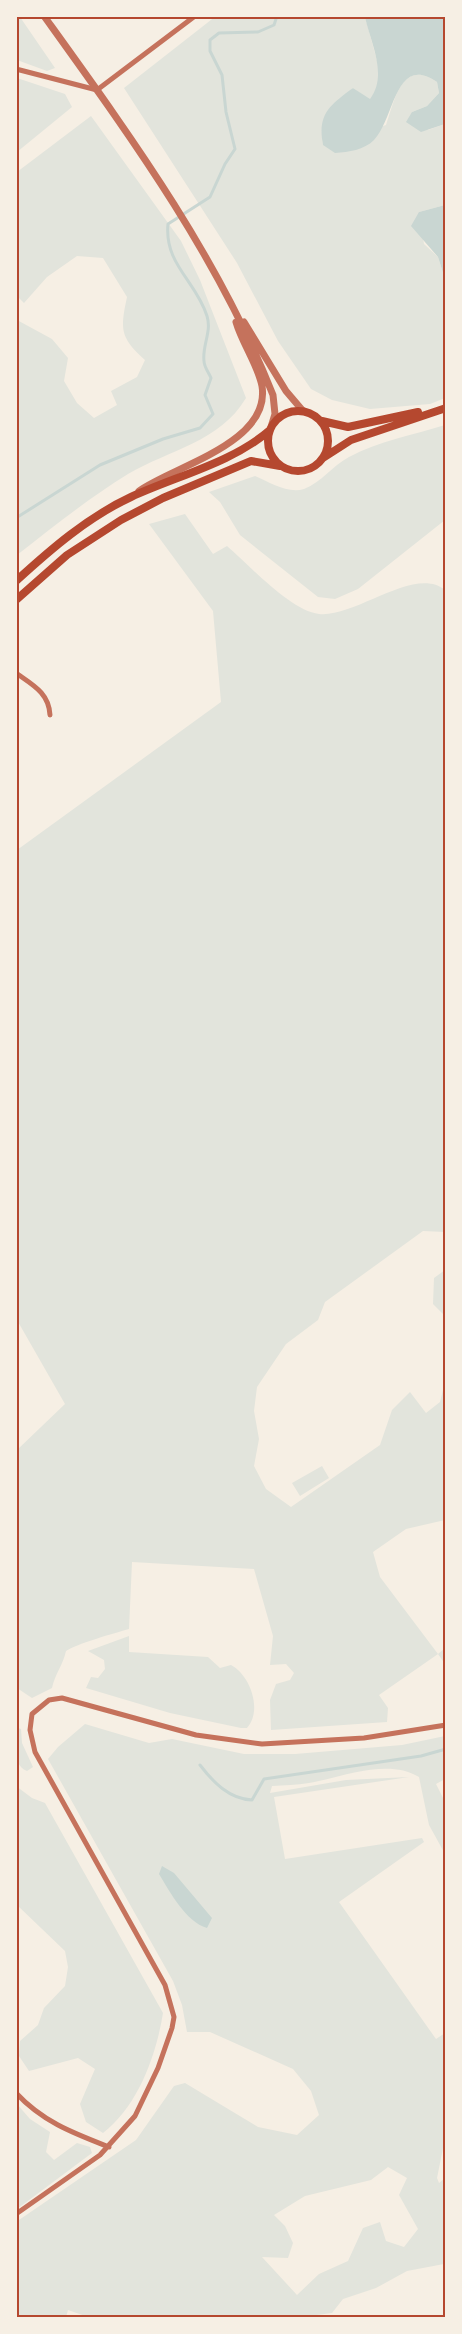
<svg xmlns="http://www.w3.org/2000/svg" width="462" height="2334" font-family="Lora,serif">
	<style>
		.green { fill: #e2e4dc; fill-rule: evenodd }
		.water { fill: #c9d6d2 }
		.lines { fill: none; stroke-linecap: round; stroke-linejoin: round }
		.stream { stroke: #c9d6d2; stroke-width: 3 }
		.minor { stroke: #c5725c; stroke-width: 5 }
		.tertiary { stroke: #c5725c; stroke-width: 7 }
		.secondary { stroke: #b5482f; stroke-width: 8 }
		.neatline { fill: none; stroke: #b5482f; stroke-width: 2 }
	</style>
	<rect width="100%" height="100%" fill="#f6efe4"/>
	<!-- green -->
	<path class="green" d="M17,16l3,1 35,51 -8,3 -30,-11z
		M216,16l149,1 16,58 -3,13 -8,12 -17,-12c-18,18 -35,30 -30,57l63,-20c9,-26 16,-67 51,-43l2,11 -12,13 -15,6 16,18 17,-6v81l-26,7 5,32 14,13 7,22v119l-15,6 -60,5 -38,-9 -21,-11 -33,-48 -41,-78 -113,-175z
		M17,78l48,16 7,13 -55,45z
		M91,116l90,125 19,39 46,118c-26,44 -77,52 -118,76 -39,24 -75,53 -111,81v-235l35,19 16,19 -4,23 13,22 17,15 23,-13 -6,-14 26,-14 8,-17c-25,-23 -25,-30 -18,-63l-24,-39 -26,-2 -30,21 -23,26 -7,-7v-124z
		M445,425v95l-87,69 -23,10 -17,-2 -78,-62 -20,-33 -11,-10 46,-16c14,6 33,18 49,13 18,-7 28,-23 45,-32 29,-16 65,-22 96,-32z
		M185,514l28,40 14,-8c22,19 64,65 92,68 36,4 96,-49 126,-24v642l-22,-1 -98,71 -7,18 -32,24 -29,43 -3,24 5,28 -5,27 12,23 25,18 89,-62 12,-35 18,-18 16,21 14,-11 5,-20v138l-39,9 -33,23 7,25 58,77 7,-6v16l-7,-10 -59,41 9,13 -1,14 -116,8 -1,-30 6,-16 14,-4 4,-7 -8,-9 -16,1 3,-29 -19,-67 -122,-7 -3,67c-14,4 -53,15 -63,22 -3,14 -11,23 -14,37l-20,10 -15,-10v-238l48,-46 -48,-84v-470l204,-148 -8,-91 -64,-87z
		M445,1270v46l-12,-12 1,-26z
		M322,1466l7,12 -29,18 -8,-13z
		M129,1636v16l79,5 12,11 11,-3c19,10 32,45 16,63h-6l-71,-15 -84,-25 5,-11 7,1 7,-9 -1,-9 -16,-9z
		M85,1724l64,19 23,-4 72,15h51l107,-9 43,-9v43l-9,5 9,18v52l-16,-29 -10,-48c-31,-19 -76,0 -110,6 -12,2 -25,2 -37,3l-2,7 76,-13 63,-3 -135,20 11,62 137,-21 2,4 -85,60 97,137 9,-6v105l-8,40 2,5 6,-5 -1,86 -37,7 -31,17 -33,11 -11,14 -38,5h-203l-23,-8 -2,7h-49l-1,-95 120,-82 38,-54 11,-3 73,44 39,8 22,-20 -8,-24 -18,-22 -83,-37h-23l-5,-27 -9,-24 -125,-222 10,-12zM388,2167l19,11 -8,17 19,34 -14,18 -18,-6 -6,-19 -17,6 -15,33 -29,13 -22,21 -35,-38 26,1 5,-15 -8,-17 -11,-11 31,-19 66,-16z
		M18,1728l3,1 1,14 11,24 -6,4c-15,-5 -12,-30 -9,-43z
		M16,1786l16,12 13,5 118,210c-7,43 -25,93 -60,120l-17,-11 -6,-18 15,-35 -17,-11 -49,13 -10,-15 1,-15 18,-16 6,-17 21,-22 3,-19 -3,-16 -48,-46z
		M17,2104l13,15 20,13 -4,20 8,8 23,-17 13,4 2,6 -75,56z"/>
	<!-- water -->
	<path class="water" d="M365,17h80v107l-24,8 -15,-10 6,-10 15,-6 12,-13 -2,-11c-42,-29 -42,36 -63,58 -10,10 -25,12 -39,13l-12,-8c-6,-31 7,-40 30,-57l17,11c18,-24 1,-55 -5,-82z
		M445,205h1l-1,74 -7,-22 -27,-31 8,-14z
		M162,1866l12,7 38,45 -5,10c-21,-6 -37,-36 -48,-54z"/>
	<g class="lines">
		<!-- stream -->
		<path class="stream" d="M16,518l84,-53 63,-26 37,-11 13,-14 -8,-19 6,-17c-2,-5 -7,-11 -7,-17 -2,-16 8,-29 3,-45 -11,-35 -43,-52 -39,-92l42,-27 15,-33 10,-15 -9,-37 -4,-37 -12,-24v-11l9,-7 39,-1 16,-7 3,-9
			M200,1765c13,17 29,34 52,35l12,-21 157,-23 25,-7"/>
		<!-- minor -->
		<path class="minor" d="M16,69l81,21 98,-74
			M16,673c17,12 33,20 34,42
			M16,2093c27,29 57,40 93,54
			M16,2214l84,-59 35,-39 23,-48 14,-40 2,-11 -9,-32 -130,-233 -5,-22 2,-16 17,-14 13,-2 134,37 66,9 102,-6 82,-13"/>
		<!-- tertiary -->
		<path class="tertiary" d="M44,16c87,121 174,240 229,379l2,19 -4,13
			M244,322l42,69 17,20
			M139,491c35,-25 132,-48 123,-105 -4,-21 -20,-43 -26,-64"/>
		<!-- secondary -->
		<path class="secondary" d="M268 441a30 30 0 1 1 60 0a30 30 0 1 1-60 0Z
			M322,421l26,6 70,-15
			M323,458l28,-18 95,-32
			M16,581c35,-32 72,-64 115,-84 45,-21 101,-34 139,-67
			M16,600l51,-45 54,-35 42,-22 88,-37 29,5"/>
	</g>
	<!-- border -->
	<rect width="462" height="2334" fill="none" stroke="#f6efe4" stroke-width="36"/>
	<rect x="18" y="18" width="426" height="2298" class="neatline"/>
</svg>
